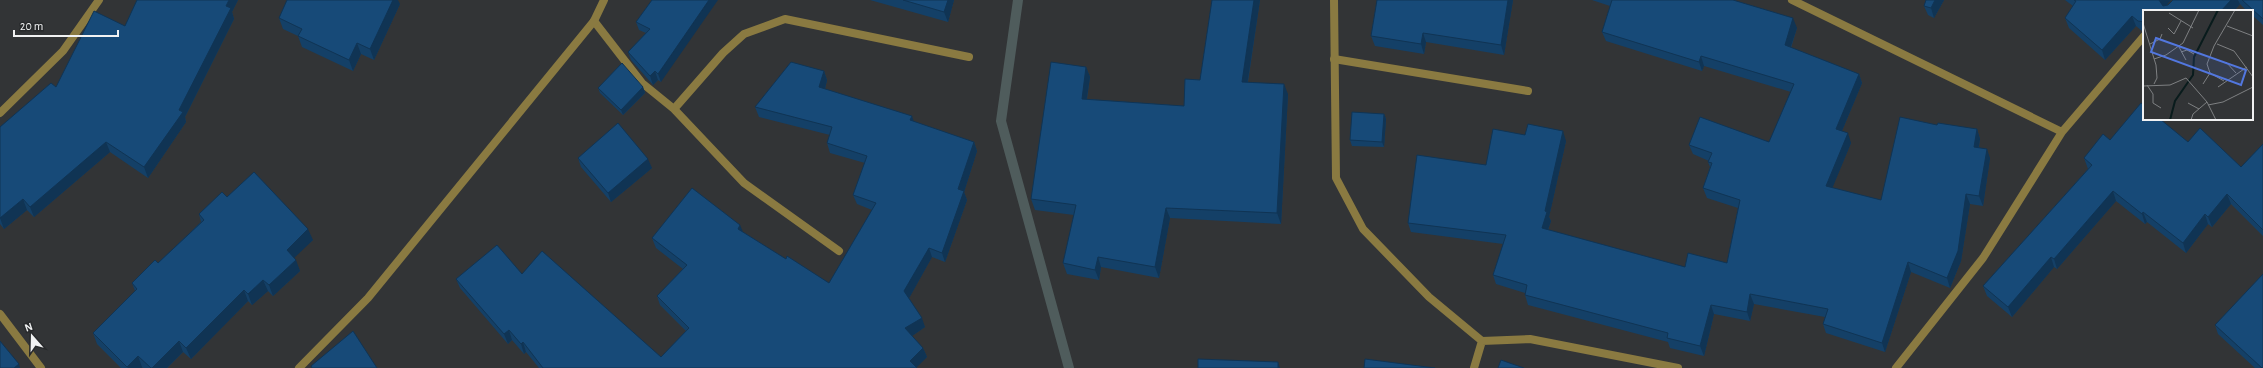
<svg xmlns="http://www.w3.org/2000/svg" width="2263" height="368" font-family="'Alegreya Sans',sans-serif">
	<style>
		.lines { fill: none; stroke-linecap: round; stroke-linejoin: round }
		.stream { stroke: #4f5c5c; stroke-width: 10 }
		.lane { stroke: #8a7a41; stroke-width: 8 }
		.street { stroke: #8a7a41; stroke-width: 8 }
		.wall { fill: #144067 }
		.shaded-wall { fill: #103454 }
		.building { fill: #174a78; stroke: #103454 }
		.inset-river { fill: none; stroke: #091b1c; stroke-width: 2 }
		.inset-road { fill: none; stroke: #7e8082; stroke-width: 1 }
		.view { fill: #5277df; fill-opacity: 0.15; stroke: #5277df; stroke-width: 2 }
		.inset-edge { fill: none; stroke: #f1f2f3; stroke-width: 2 }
	</style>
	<rect width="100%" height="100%" fill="#323436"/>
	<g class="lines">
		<!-- stream -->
		<path class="stream" d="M1018,0l-17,121 68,247"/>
		<!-- lane -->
		<path class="lane" d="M594,21l48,62 32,26 70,74 95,68
			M1334,59l194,32
			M674,109l49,-56 21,-19 41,-15 184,38
			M0,113l63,-62 36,-51"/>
		<!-- street -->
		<path class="street" d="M1334,0l2,178 27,51 66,68 53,44 48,-2 148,29
			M1792,0l270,132
			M0,314l41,54
			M299,368l69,-70 226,-277 10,-21
			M1474,368l8,-27
			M1896,368l87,-110 79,-126 82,-96"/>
	</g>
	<!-- wall -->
	<path class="wall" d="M137,0h101l-6,12 2,7 -49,98 1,5 -38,56 -38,-26 -76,65 -7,-7 -23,19 -4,-5v-97l56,-40 69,-61z
		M652,0l9,82 -3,-2 -5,5 -22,-25 -3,-8 18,-19 -7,-3 -3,-8z
		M870,0h84l-6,22z
		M1212,0h48l-12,82 40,12 -7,130 -111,-6 -11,60 -58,-11 -2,13 -32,-6 -4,-11 11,-48 -39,-5 -4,-11 55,-132 4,10 -3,22 97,7 16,-26z
		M1513,0l-9,55 -78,-13 -2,12 -49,-8 -4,-10z
		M1592,0h141l64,28 -6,20 68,26 3,9 -20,48 9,12 -19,45 49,12 56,-75 40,4 3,10 -1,8 11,11 -7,48 -13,-2 -9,57 -11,27 -39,-16 -26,80 -59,-19 -3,-9 2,-7 -71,-13 -4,17 -36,-7 -10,42 -34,-8 -2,-6 -140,-37 -3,-10v-2l-29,-9 -3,-9 10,-31 -92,-12 -3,-9 117,-88 41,6 -17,76 2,4 -3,9 137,37 42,-4 11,-55 -31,-10 -4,-10 7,-21 -2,-5 1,-1 -16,-7 -4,-9 80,-3 22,-50 -87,-26 -2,5 -96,-30 -4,-9 8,-26z
		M1926,0h18l-10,18 -6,-3 -4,-9z
		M2065,0h106l-5,5h2l5,-5h90v25l-11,-10v-4h-5l-7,-7 -6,7h-90v20h-2l-6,-5 -31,34 -36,-32 -4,-10 8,-12z
		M400,4l-26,56 -13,-6 -8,17 -51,-24 -4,-11 -15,-7 -4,-11z
		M824,71l3,9 -2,9 89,33 60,20 3,9 -13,41 3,8 -22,62 -13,-5 -23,41 16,29 -13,9 11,12 4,9 -11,10 1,1h-378l-13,-16 -2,2 -12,-14 -4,4 -48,-56 -4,-9 205,78 25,-26 -26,-26 -3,-9 26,-27 -27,-21 -4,-10 91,-6 43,27 43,24 43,-73 -15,-6 -4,-9 12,-32 -35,-10 -3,-10 3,-8 -71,-18 -4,-10z
		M643,87l2,6 -22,22 -23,-22 -2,-5z
		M1384,114l2,5 -2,28 -32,-1 -2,-6z
		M2110,140l78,2 53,25 22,-23v92l-32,-32 -19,23 -4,-3 -22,29 -39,-31 -2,2 -29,-23 -59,68 -3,-2 -42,50 -25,-21 -4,-10 105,-117 -4,-11z
		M578,158l74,10 -41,34 -30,-35z
		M227,197l86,43 -19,17 6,14 -27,25 -5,-5 -16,14 -4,-4 -57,58 -8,-7 -16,16h-24l-1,-1v1h-21l-24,-24 -4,-11 42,-42 -3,-8 26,-20 43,-41 -2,-8z
		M2215,325l48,43h-8l-37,-34z"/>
	<!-- shaded-wall -->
	<path class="shaded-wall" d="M229,0h9l-6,12 2,7 -49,98 1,5 -38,56 -4,-11 35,-57z
		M393,0h5l2,4 -26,56 -4,-11z
		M709,0h9l-57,82 -3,-8z
		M948,0h6l-6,22 -4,-10z
		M1254,0h6l-14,92 -4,-10z
		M1508,0h5l-9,55 -3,-10z
		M1935,0h9l-10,18 -3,-10z
		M2159,0h12l-8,9z
		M2231,0h7l2,4 -6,7h-13z
		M2132,16l4,10 -31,34 -3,-10z
		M1793,18l4,10 -9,27 -3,-10z
		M1423,33l3,9 -2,12 -3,-10z
		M357,43l4,11 -8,17 -4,-11z
		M1701,56l3,10 -2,5 -3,-9z
		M1086,67l4,10 -5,33 -3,-11z
		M655,71l3,9 -5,5 -3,-9z
		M824,71l3,9 -4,17 -4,-10z
		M1859,74l3,9 -23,55 -3,-9z
		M1284,84l4,10 -7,130 -4,-11z
		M643,87l2,6 -22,22 -2,-5z
		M1384,114l2,5 -2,28 -2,-5z
		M912,116l3,9 -5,-5z
		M1977,129l3,10 -3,17 -3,-9z
		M1563,131l3,10 -17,76 2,4 -6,17 -3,-10 3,-17z
		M1848,133l3,10 -22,53 -3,-10z
		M106,142l4,10 -76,65 -4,-10z
		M974,142l3,9 -13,41 3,8 -22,62 -3,-9 16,-64z
		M1987,149l3,9 -7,48 -4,-10z
		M648,159l4,9 -41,34 -3,-9z
		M2113,191l3,10 -59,68 -3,-10z
		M1966,194l4,10 -9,57 -11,27 -3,-10z
		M2227,194l4,10 -19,23 -4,-10z
		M23,199l4,11 -23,19 -4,-11z
		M1166,208l4,10 -11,60 -4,-11z
		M2143,212l4,10 -2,2 -3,-10z
		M2205,214l3,10 -22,29 -3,-10z
		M740,225l4,9 -6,-5z
		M308,229l5,11 -22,21 -4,-11z
		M929,248l3,9 -24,43 -4,-9z
		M1098,257l3,10 -2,13 -4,-10z
		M2051,257l3,10 -42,50 -4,-10z
		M296,260l4,11 -27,25 -4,-11z
		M1908,262l3,10 -26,80 -3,-9z
		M263,280l5,11 -16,14 -4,-11z
		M244,290l4,11 -57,58 -5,-11z
		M1750,294l4,10 -4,17 -3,-9z
		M1711,305l3,9 -10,42 -4,-10z
		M922,318l3,9 -16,11 -4,-10z
		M509,330l3,10 -4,4 -4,-10z
		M179,341l4,11 -16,16h-15z
		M523,342l3,10 -2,2 -3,-10z
		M923,348l4,9 -11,11 -6,-7z
		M138,356l4,11v1h-14l-1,-1z
		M1278,362l2,6h-2z
		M19,364l1,4h-6z"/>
	<!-- building -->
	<path class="building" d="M137,0h92l-3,6 5,2 -52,102 4,2 -39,55 -38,-25 -76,65 -7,-8 -23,19v-91l51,-44 5,4 38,-76 31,15z
		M287,0h106l-23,49 -13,-6 -8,17 -51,-24 4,-7 -23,-11z
		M652,0h57l-51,74 -3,-3 -5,5 -22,-24 22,-23 -14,-7z
		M903,0h45l-4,12z
		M1212,0h42l-12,82 42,2 -7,129 -111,-5 -11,59 -57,-10 -3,13 -32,-7 13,-58 -45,-6 20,-137 35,5 -4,32 102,7 1,-27 15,1z
		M1377,0h131l-7,45 -78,-12 -2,11 -50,-8z
		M1612,0h121l60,18 -8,27 74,29 -23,55 12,4 -22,53 55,14 19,-83 37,8 1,-2 39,6 -3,18 13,2 -8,47 -13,-2 -8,57 -11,27 -39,-16 -26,81 -59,-19 5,-15 -78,-15 -3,18 -36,-7 -11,41 -33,-8 1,-5 -143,-38 2,-10 -34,-10 13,-40 -98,-12 9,-68 69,10 7,-36 32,6 3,-11 35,7 -18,80 2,1 -5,16 143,39 3,-14 39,10 13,-63 -37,-12 9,-25 -4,-1 4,-9 -23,-8 11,-28 69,25 25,-58 -93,-28 -2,6 -97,-30z
		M1926,0h9l-4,8 -7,-2z
		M2074,0h85l4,6 5,-1 5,-5h58l-10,11h-77v11l-6,-1 -6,-5 -30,34 -37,-32 11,-17z
		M2242,0h21v19z
		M791,62l33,9 -5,16 93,29 -2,4 64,22 -16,47 6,2 -22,62 -13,-5 -25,43 18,27 -17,10 18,20 -13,13 7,7h-374l-20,-26 -2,2 -12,-14 -5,4 -48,-55 41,-34 25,29 20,-23 119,106 28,-29 -32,-32 30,-31 -35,-27 40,-50 48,37 -2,4 48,30 1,-3 42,27 47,-80 -23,-8 14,-39 -40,-13 5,-16 -77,-20z
		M622,63l21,24 -22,23 -23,-22z
		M2141,103l3,2v14h16l28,23 12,-14 41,39 22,-23v86l-36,-36 -19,23 -3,-3 -22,29 -40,-31 -1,2 -29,-23 -59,68 -3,-2 -43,50 -25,-21 109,-121 -8,-7 19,-24 7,6z
		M1352,112l32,2 -2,28 -32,-2z
		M618,123l30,36 -40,34 -30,-35z
		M254,172l54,57 -21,21 9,10 -27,25 -6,-5 -15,14 -4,-4 -58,58 -7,-7 -27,27h-1l-13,-12 -11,11 -34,-34 44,-44 -5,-6 23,-23 3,3 46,-43 -5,-6 23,-22 5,5z
		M2263,274v94h-1l-47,-43z
		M353,331l24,37h-65l-1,-2z
		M0,341l19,23 -5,4h-14z
		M1198,359l80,3v6h-80z
		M1365,359l70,9h-71z
		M1501,360l23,8h-26z"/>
	<!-- overview -->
	<g transform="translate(2143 10)">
		<rect width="110" height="110" fill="#323436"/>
		<path class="inset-river" d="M27,110l5,-19 18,-26 1,-18 24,-47"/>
		<path class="inset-road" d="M26,3l24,15M0,13l13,42 1,13 -3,6M84,16l26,10M25,18l6,6 7,-13M7,34l10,-5 2,-5M74,34l17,7 19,26M36,37l7,13M38,42l6,-2 7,4M11,49l12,-4 17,-12 16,-33M83,52l10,11M81,71l-14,-8 -3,-9 7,-18 21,-36M60,74l7,-11M4,75l6,9v9l8,5M0,76l27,-1 16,-7 21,24 9,18M75,77l29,-20M45,93l11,6M65,95l15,-3 30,-15M48,110l2,-6 14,-12"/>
		<path class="view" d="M13,28l90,32 -5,15 -90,-33z"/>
		<rect width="110" height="110" class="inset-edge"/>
	</g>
	<!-- north arrow -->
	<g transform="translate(32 336) rotate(340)" stroke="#282a2c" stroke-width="3" paint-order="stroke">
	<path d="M0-3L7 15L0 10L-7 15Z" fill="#f1f2f3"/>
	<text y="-6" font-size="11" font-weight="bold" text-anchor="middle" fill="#f1f2f3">N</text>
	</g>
	<!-- scale -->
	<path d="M14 30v6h104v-6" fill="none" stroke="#f1f2f3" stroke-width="2"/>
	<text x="20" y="30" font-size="12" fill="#f1f2f3" stroke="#282a2c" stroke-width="3" paint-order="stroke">20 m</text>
</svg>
